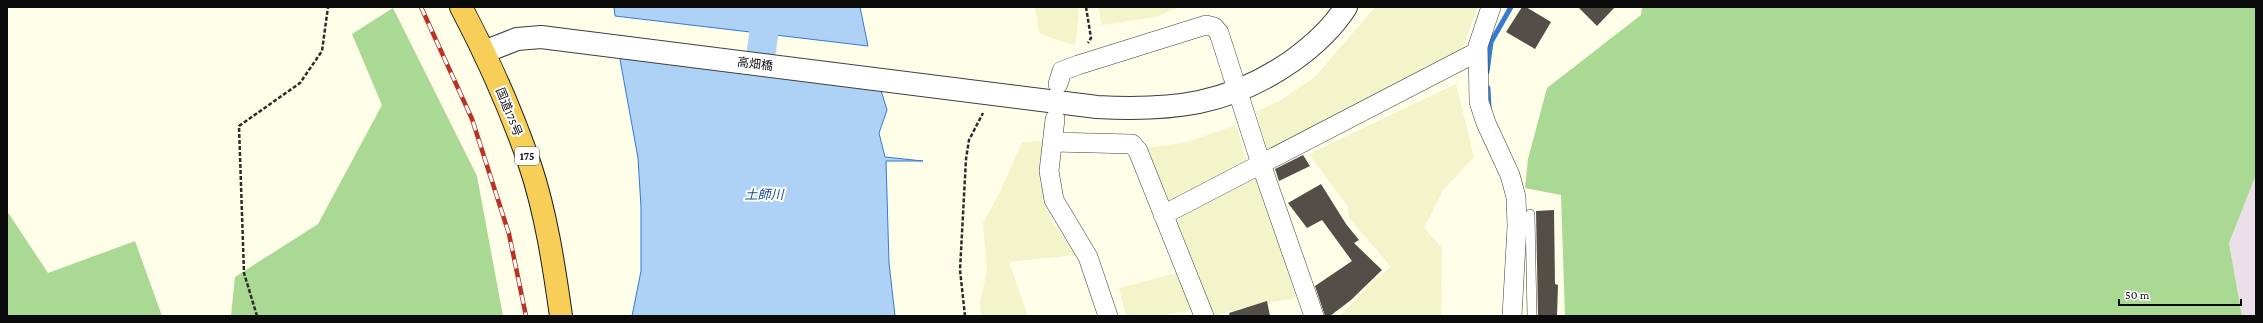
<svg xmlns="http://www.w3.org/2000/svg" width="2263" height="323" font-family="'Crimson Pro','Noto Sans JP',serif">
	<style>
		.industrial { fill: #ebdfea }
		.farmland { fill: #f2f4ca }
		.forest { fill: #a9d993 }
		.water { fill: #aed1f6; stroke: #357bce }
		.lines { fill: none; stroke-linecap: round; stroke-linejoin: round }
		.stream { stroke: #357bce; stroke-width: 5 }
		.river { stroke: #aed1f6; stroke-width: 29 }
		.building { fill: #544e48 }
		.service-casing { stroke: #3e3e3e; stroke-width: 10 }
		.minor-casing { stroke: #3e3e3e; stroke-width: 20 }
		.tertiary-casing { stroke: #3e3e3e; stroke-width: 24 }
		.trunk-casing { stroke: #1c1c1c; stroke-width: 24 }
		.path { stroke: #2d2d2d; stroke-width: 2.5; stroke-dasharray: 4 2; stroke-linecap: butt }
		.service { stroke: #fff; stroke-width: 9 }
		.minor { stroke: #fff; stroke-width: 19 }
		.tertiary { stroke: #fff; stroke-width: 22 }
		.trunk { stroke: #f7ce58; stroke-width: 22 }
		.rail-casing { stroke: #bb3123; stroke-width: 4.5 }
		.rail { stroke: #fff; stroke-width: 3; stroke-dasharray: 9; stroke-linecap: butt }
		.labels { text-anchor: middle; stroke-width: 4; stroke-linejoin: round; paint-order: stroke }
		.shield { fill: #fff; stroke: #545454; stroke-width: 1 }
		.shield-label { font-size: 11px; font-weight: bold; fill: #0b0b0b }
		.street-label { font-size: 12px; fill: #0b0b0b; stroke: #fff }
		.water-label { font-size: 13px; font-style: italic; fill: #154e9d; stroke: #fff }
	</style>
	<rect width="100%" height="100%" fill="#fffee9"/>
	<!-- industrial -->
	<path class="industrial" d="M2256,175v141h-14l-13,-73z"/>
	<!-- farmland -->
	<path class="farmland" d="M1035,7h43l1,7 -4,32 -36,-13z
		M1098,7h81l-23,10 -54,8z
		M1375,7h103l-19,51 -190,96 -13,-42 23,-11 36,-24z
		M1456,84l18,73 -31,33 -19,38 18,20 -1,68h-101l31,-33 20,-16 -42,-49 -1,-11 -39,-53z
		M1236,125l11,38 -79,41 -21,-56 40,-6z
		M1044,141l-4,42 10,35 25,37 -66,7 19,54h-47l-1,-15 7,-30 -4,-48 17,-31 22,-50z
		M1261,175l18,56 17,67 -53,9 -28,9h-8l-32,-96z
		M1184,271l15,38 -41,7h-32l-7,-28z"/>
	<!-- forest -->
	<path class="forest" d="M1642,7h614v168l-27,68 13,73h-677l-4,-121 -36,-7 3,-29 19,-71 94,-73z
		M393,8l84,168 26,140h-272l4,-39 83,-53 64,-119 -30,-71z
		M7,211l41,62 87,-32 27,75h-155z"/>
	<!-- water -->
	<path class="water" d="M614,7h246l8,39 -253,-30z
		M619,54l260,30 8,26 -8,23 6,24 38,4h-37l3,102 6,53h-263l9,-45v-64l-3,-49z"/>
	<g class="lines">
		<!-- stream -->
		<path class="stream" d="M1487,72l4,-30 20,-35
			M1488,88l1,20"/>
		<!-- river -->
		<path class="river" d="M755,94l9,-61 -4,-26"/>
	</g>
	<!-- building -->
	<path class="building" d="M1522,7h4l25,15 -16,27 -29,-17z
		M1578,7h37l-18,19z
		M1303,155l7,11 -31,15 -4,-12z
		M1321,184l25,40 13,16 -5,3 28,27 -31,30 -21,16h-5l-10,-30 37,-25 -30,-41 -15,8 -19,-25z
		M1554,210l1,74 3,1 -1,31h-19l-2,-105z
		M1267,301l3,15h-40l-1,-3z"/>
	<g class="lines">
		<defs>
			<path id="service" d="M1530,214l2,102"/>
			<path id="minor" d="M1491,7l-13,39 1,56 7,21 24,52 6,22 1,29 -5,90
				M1058,84l4,-13 16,-6 128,-40 8,2 5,6 42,131 -98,51
				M1055,119l-6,52 5,29 34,57 20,59
				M1053,142l79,2 6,7 66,165
				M1314,316l-53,-152 216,-112"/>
			<path id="tertiary" d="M484,52l33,-13 24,-2 556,70c75,4 132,-2 195,-46 21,-15 40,-32 54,-54"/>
			<path id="trunk" d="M461,7c27,51 50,103 69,158 16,48 24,101 31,151"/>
		</defs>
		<!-- service casing -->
		<use href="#service" class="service-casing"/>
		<!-- minor casing -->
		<use href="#minor" class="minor-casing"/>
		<!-- tertiary casing -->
		<use href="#tertiary" class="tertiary-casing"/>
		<!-- trunk casing -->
		<use href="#trunk" class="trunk-casing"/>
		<!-- path -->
		<path class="path" d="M1086,7l5,31 -3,5
			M257,316l-13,-43 -5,-147 61,-43 22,-32 6,-44
			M965,316l-5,-46 6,-111 3,-19 14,-27"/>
		<!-- service -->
		<use href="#service" class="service"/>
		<!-- minor -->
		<use href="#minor" class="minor"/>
		<!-- tertiary -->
		<use href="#tertiary" class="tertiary"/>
		<!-- trunk -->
		<use href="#trunk" class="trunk"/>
		<defs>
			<path id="rail" d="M421,7l51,112 37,115 17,82"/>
		</defs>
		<!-- rail casing -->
		<use href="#rail" class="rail-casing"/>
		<!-- rail -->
		<use href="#rail" class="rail"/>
	</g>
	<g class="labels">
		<!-- shield labels -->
		<rect class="shield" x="515" y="147" width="24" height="18" rx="3"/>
		<g class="shield-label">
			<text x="527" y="160">175</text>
		</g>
		<!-- street labels -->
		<g class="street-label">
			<text transform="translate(755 64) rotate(7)" y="4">高畑橋</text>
			<text transform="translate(509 112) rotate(68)" y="4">国道175号</text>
		</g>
		<!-- water labels -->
		<g class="water-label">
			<text x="764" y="199">土師川</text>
		</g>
	</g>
	<!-- border -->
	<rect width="2263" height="323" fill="none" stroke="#0b0b0b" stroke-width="16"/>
	<!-- scale -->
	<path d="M2119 299v6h122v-6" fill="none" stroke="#0b0b0b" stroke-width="2"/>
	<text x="2125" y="299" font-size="12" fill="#0b0b0b" stroke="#ffffff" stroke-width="3" paint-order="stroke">50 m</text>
</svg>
